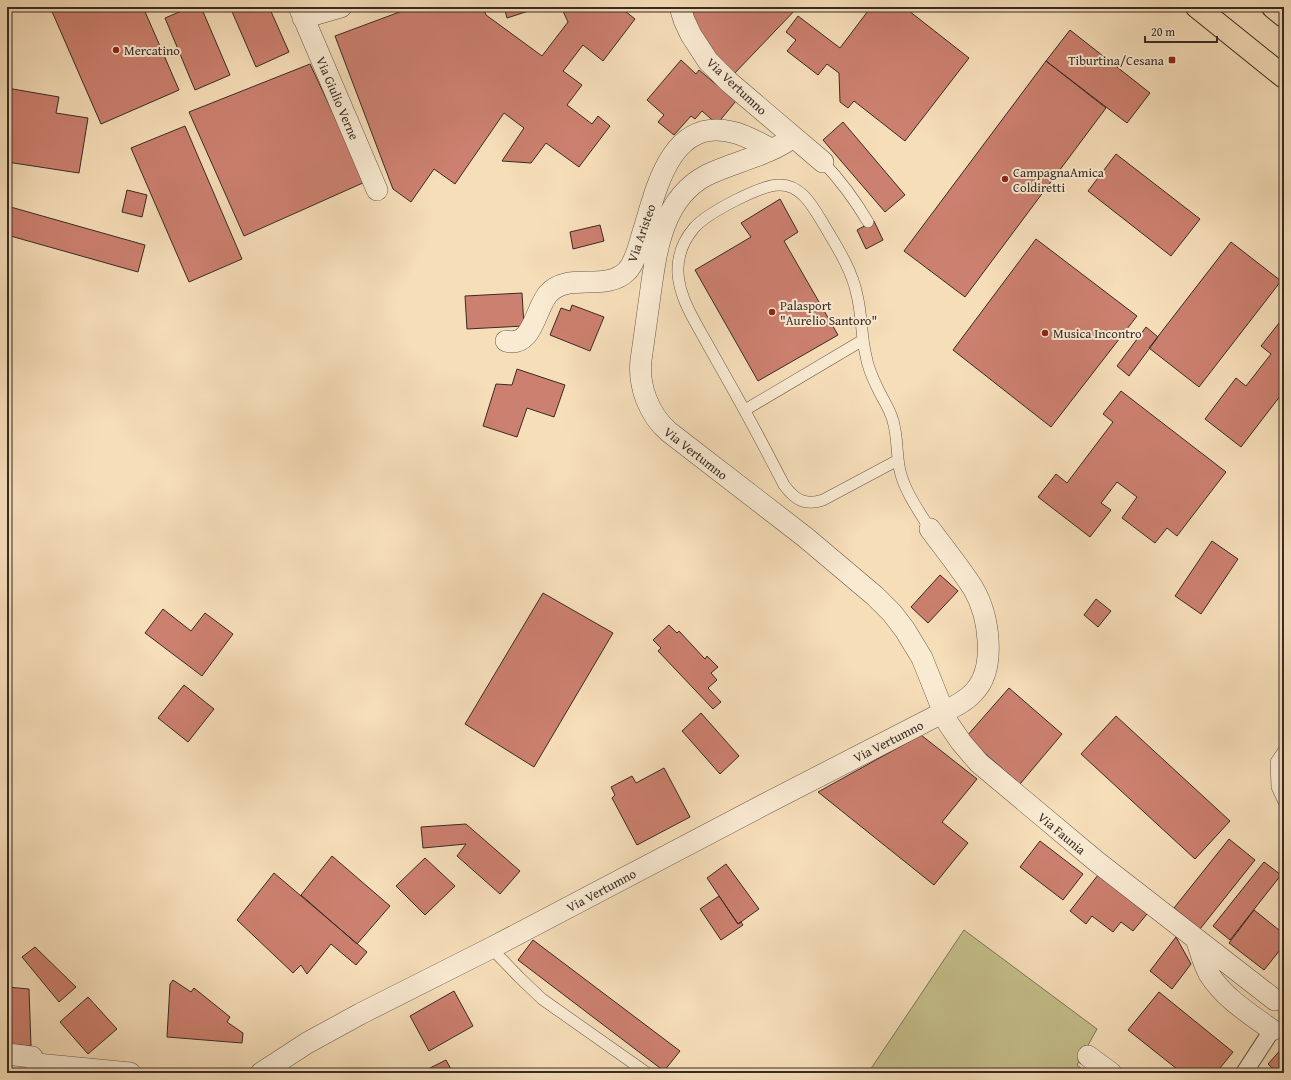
<svg xmlns="http://www.w3.org/2000/svg" width="1291" height="1080" font-family="'Gentium Book Plus',serif">
	<style>
		.green { fill: #c4bf8a; stroke: #7e7558 }
		.building { fill: #cc806f; stroke: #382b25 }
		.lines { fill: none; stroke-linecap: round; stroke-linejoin: round }
		.service-casing { stroke: #68584a; stroke-width: 12 }
		.pedestrian-casing { stroke: #68584a; stroke-width: 18 }
		.minor-casing { stroke: #68584a; stroke-width: 22 }
		.primary-casing { stroke: #382b25; stroke-width: 24 }
		.service { stroke: #f9ead2; stroke-width: 11 }
		.pedestrian { stroke: #f9ead2; stroke-width: 16 }
		.minor { stroke: #f9ead2; stroke-width: 21 }
		.primary { stroke: #f6deb9; stroke-width: 22 }
		.poi-dot { fill: #8f2418; stroke: #f9ead2; stroke-width: 1.5 }
		.labels { text-anchor: middle; stroke-width: 4; stroke-linejoin: round; paint-order: stroke }
		.poi-label { font-size: 13px; fill: #382b25; stroke: #f9ead2; text-anchor: start }
		.street-label { font-size: 13px; fill: #382b25; stroke: #f9ead2 }
	</style>
	<rect width="100%" height="100%" fill="#f6deb9"/>
	<filter id="stains"><feTurbulence type="fractalNoise" baseFrequency=".005" numOctaves="4"/><feColorMatrix values="0 0 0 0 .2 0 0 0 0 .09 0 0 0 0 .02 0 0 0 .5 -.17"/></filter>
	<radialGradient id="worn" r=".72"><stop offset=".6" stop-color="#630" stop-opacity="0"/><stop offset="1" stop-color="#630" stop-opacity=".3"/></radialGradient>
	<!-- green -->
	<path class="green" d="M964,930l133,99 -20,36 10,8h-219z"/>
	<!-- building -->
	<path class="building" d="M50,7h93l36,83 -78,34z
		M191,7h10l29,68 -35,15 -30,-72z
		M230,7h39l20,45 -33,15z
		M413,7h70l3,8 56,41 26,-34 -7,-15h59l15,12 -32,42 -20,-16 -20,26 19,14 -15,20 25,19 6,-8 12,10 -31,41 -33,-24 -15,20 -29,-2 22,-33 -20,-15 -49,71 -21,-15 -23,33 -18,-13 -58,-153z
		M504,7h37l-34,11z
		M688,7h110l-65,68 -26,-27z
		M871,7h33l65,51 -64,83 -51,-40 -6,7 -8,-6 -1,-29 -12,-9 -9,11 -31,-24 9,-11 -10,-8 12,-16 42,32z
		M1070,30l80,63 -23,30 -81,-62z
		M681,60l15,14 3,-4 37,31 -19,23 -15,-13 -7,8 -4,-3 -17,19 -16,-13 6,-7 -17,-15z
		M1046,61l60,47 -141,189 -61,-46z
		M310,64l55,118 -121,54 -55,-124z
		M7,88l52,9 -3,16 32,5 -9,55 -72,-11z
		M843,122l62,73 -20,17 -62,-72z
		M185,126l57,133 -53,23 -58,-134z
		M1116,154l84,65 -29,37 -83,-65z
		M127,190l20,5 -5,22 -20,-5z
		M780,199l18,33 -14,9 54,94 -80,46 -63,-111 56,-33 -10,-14z
		M7,206l138,39 -7,27 -131,-37z
		M874,221l9,19 -17,9 -9,-19z
		M600,225l4,16 -31,8 -3,-17z
		M1036,239l101,77 -86,111 -98,-77z
		M1231,242l50,39 -82,106 -50,-39z
		M522,293l2,33 -57,3 -2,-33z
		M572,305l32,12 -14,34 -40,-16 11,-27 9,3z
		M1279,323l5,4v64l-43,56 -36,-28 31,-41 10,8 25,-32 -10,-8z
		M1146,327l12,10 -29,39 -12,-10z
		M517,369l48,16 -11,32 -27,-9 -10,29 -34,-11 13,-42 16,1z
		M1121,391l105,81 -49,64 -10,-8 -12,15 -33,-25 15,-21 -20,-15 -16,21 10,7 -21,27 -52,-40 18,-23 11,9 46,-61 -10,-8z
		M1212,541l26,18 -37,55 -26,-18z
		M940,575l18,16 -30,32 -17,-16z
		M543,593l70,40 -79,134 -69,-43z
		M1096,599l15,12 -13,16 -14,-12z
		M163,609l28,22 14,-18 28,21 -31,42 -57,-43z
		M669,625l8,8 2,-2 26,28 2,-3 11,11 -7,6 6,7 -9,8 13,14 -8,7 -55,-58 3,-3 -8,-8z
		M184,685l30,24 -26,33 -30,-24z
		M1009,688l53,46 -42,50 -54,-47z
		M701,713l38,43 -19,18 -38,-43z
		M1116,716l114,105 -35,38 -114,-105z
		M921,735l56,44 -35,43 26,21 -34,42 -116,-93z
		M664,768l26,49 -53,28 -25,-47 3,-3 -4,-8 21,-11 4,7z
		M466,824l54,47 -20,23 -43,-38 9,-12 -43,4 -2,-21z
		M1229,839l26,21 -55,69 -26,-21z
		M1040,841l43,33 -20,26 -43,-33z
		M332,856l58,50 -33,38 -56,-49z
		M425,858l30,28 -30,29 -29,-29z
		M1264,862l17,13 -51,65 -17,-14z
		M726,864l33,45 -21,15 -31,-46z
		M274,873l93,79 -11,13 -25,-21 -24,30 -6,-9 -8,8 -56,-53z
		M1098,875l49,39 -14,17 -12,-9 -8,10 -21,-16 -6,8 -16,-13z
		M719,896l19,28 3,-2 2,3 -22,15 -21,-31z
		M1254,910l30,24v11l-20,25 -35,-27z
		M1176,937l15,27 -19,25 -22,-18z
		M533,940l147,111 -16,20 -146,-111z
		M35,947l41,40 -17,15 -37,-45z
		M173,980l18,12 3,-4 36,29 -3,5 16,11 -1,10 -75,-6 3,-53z
		M7,987l22,2 2,57 -24,-2z
		M454,991l19,35 -44,25 -19,-35z
		M1159,992l74,60 -17,21h-34l-54,-43z
		M88,997l29,32 -29,25 -28,-32z
		M1284,1046v27h-6l-10,-9z
		M446,1060l7,13h-33z"/>
	<g class="lines">
		<defs>
			<path id="service" d="M823,162c18,19 32,38 45,60
				M745,410l118,-70
				M898,460l-75,40c-18,6 -28,0 -39,-15 -17,-33 -35,-67 -53,-99 -9,-16 -18,-32 -27,-48 -11,-20 -24,-40 -26,-64 -1,-17 5,-33 16,-46 13,-15 68,-44 86,-43 9,0 18,5 24,11 8,8 14,19 20,29 13,22 28,45 33,70 5,20 4,41 9,61 2,12 7,23 12,33 5,11 12,20 15,32 5,16 3,33 7,50 5,21 19,40 30,58
				M1284,750l-8,12 1,25 7,15
				M491,948l28,29 23,22 105,74"/>
			<path id="pedestrian" d="M1244,1073l28,-43"/>
			<path id="minor" d="M299,7l78,183
				M680,7l4,13 7,15 17,26 21,21 94,80
				M303,18l38,-11
				M793,137c-23,18 -59,25 -86,38 -45,23 -51,77 -57,121 -3,21 -6,43 -9,64 -3,26 8,55 28,72l136,105 70,59 17,17 13,17 17,28 26,65 13,19 18,21 117,98 179,139
				M506,341c27,7 29,-32 42,-47 20,-23 57,-1 79,-23 10,-11 12,-28 17,-42 13,-44 28,-111 88,-97 14,3 27,11 39,17
				M1196,939c4,11 7,24 13,35 15,24 41,40 63,56
				M7,1054l25,3 5,7 93,9
				M1088,1056l23,17
				M261,1073l46,-30 53,-29 131,-66 276,-145 177,-91c10,-5 22,-11 30,-20 23,-24 15,-77 -1,-104 -13,-20 -29,-40 -43,-59"/>
			<path id="primary" d="M1197,7l87,70
				M1273,7l11,9"/>
		</defs>
		<!-- service casing -->
		<use href="#service" class="service-casing"/>
		<!-- pedestrian casing -->
		<use href="#pedestrian" class="pedestrian-casing"/>
		<!-- minor casing -->
		<use href="#minor" class="minor-casing"/>
		<!-- primary casing -->
		<use href="#primary" class="primary-casing"/>
		<!-- service -->
		<use href="#service" class="service"/>
		<!-- pedestrian -->
		<use href="#pedestrian" class="pedestrian"/>
		<!-- minor -->
		<use href="#minor" class="minor"/>
		<!-- primary -->
		<use href="#primary" class="primary"/>
	</g>
	<!-- markers -->
	<g class="poi-dot">
		<circle cx="116" cy="50" r="4"/>
		<rect x="1168" y="56" width="8" height="8" rx="2"/>
		<circle cx="1005" cy="179" r="4"/>
		<circle cx="772" cy="312" r="4"/>
		<circle cx="1045" cy="333" r="4"/>
	</g>
	<g class="labels">
		<!-- poi labels -->
		<g class="poi-label">
			<text x="124" y="55">Mercatino</text>
			<text x="1164" y="65" text-anchor="end">Tiburtina/Cesana</text>
			<text x="1013" y="177">CampagnaAmica<tspan x="1013" dy="15">Coldiretti</tspan></text>
			<text x="780" y="310">Palasport<tspan x="780" dy="15">"Aurelio Santoro"</tspan></text>
			<text x="1053" y="338">Musica Incontro</text>
		</g>
		<!-- street labels -->
		<g class="street-label">
			<text transform="translate(737 86) rotate(43)" y="5">Via Vertumno</text>
			<text transform="translate(338 98) rotate(67)" y="5">Via Giulio Verne</text>
			<text transform="translate(641 233) rotate(-71)" y="5">Via Aristeo</text>
			<text transform="translate(696 453) rotate(38)" y="5">Via Vertumno</text>
			<text transform="translate(888 741) rotate(-27)" y="5">Via Vertumno</text>
			<text transform="translate(1062 833) rotate(40)" y="5">Via Faunia</text>
			<text transform="translate(601 890) rotate(-28)" y="5">Via Vertumno</text>
		</g>
	</g>
	<!-- margin -->
	<rect width="1291" height="1080" fill="none" stroke="#f6deb9" stroke-width="24"/>
	<rect x="8" y="8" width="1275" height="1064" fill="none" stroke="#382b25" stroke-width="2"/>
	<rect x="12" y="12" width="1267" height="1056" fill="none" stroke="#382b25"/>
	<!-- scale -->
	<path d="M1145 36v6h72v-6" fill="none" stroke="#382b25" stroke-width="2"/>
	<text x="1151" y="36" font-size="12" fill="#382b25" stroke="#f9ead2" stroke-width="3" paint-order="stroke">20 m</text>
	<rect width="100%" height="100%" filter="url(#stains)"/>
	<rect width="100%" height="100%" fill="url(#worn)"/>
</svg>
